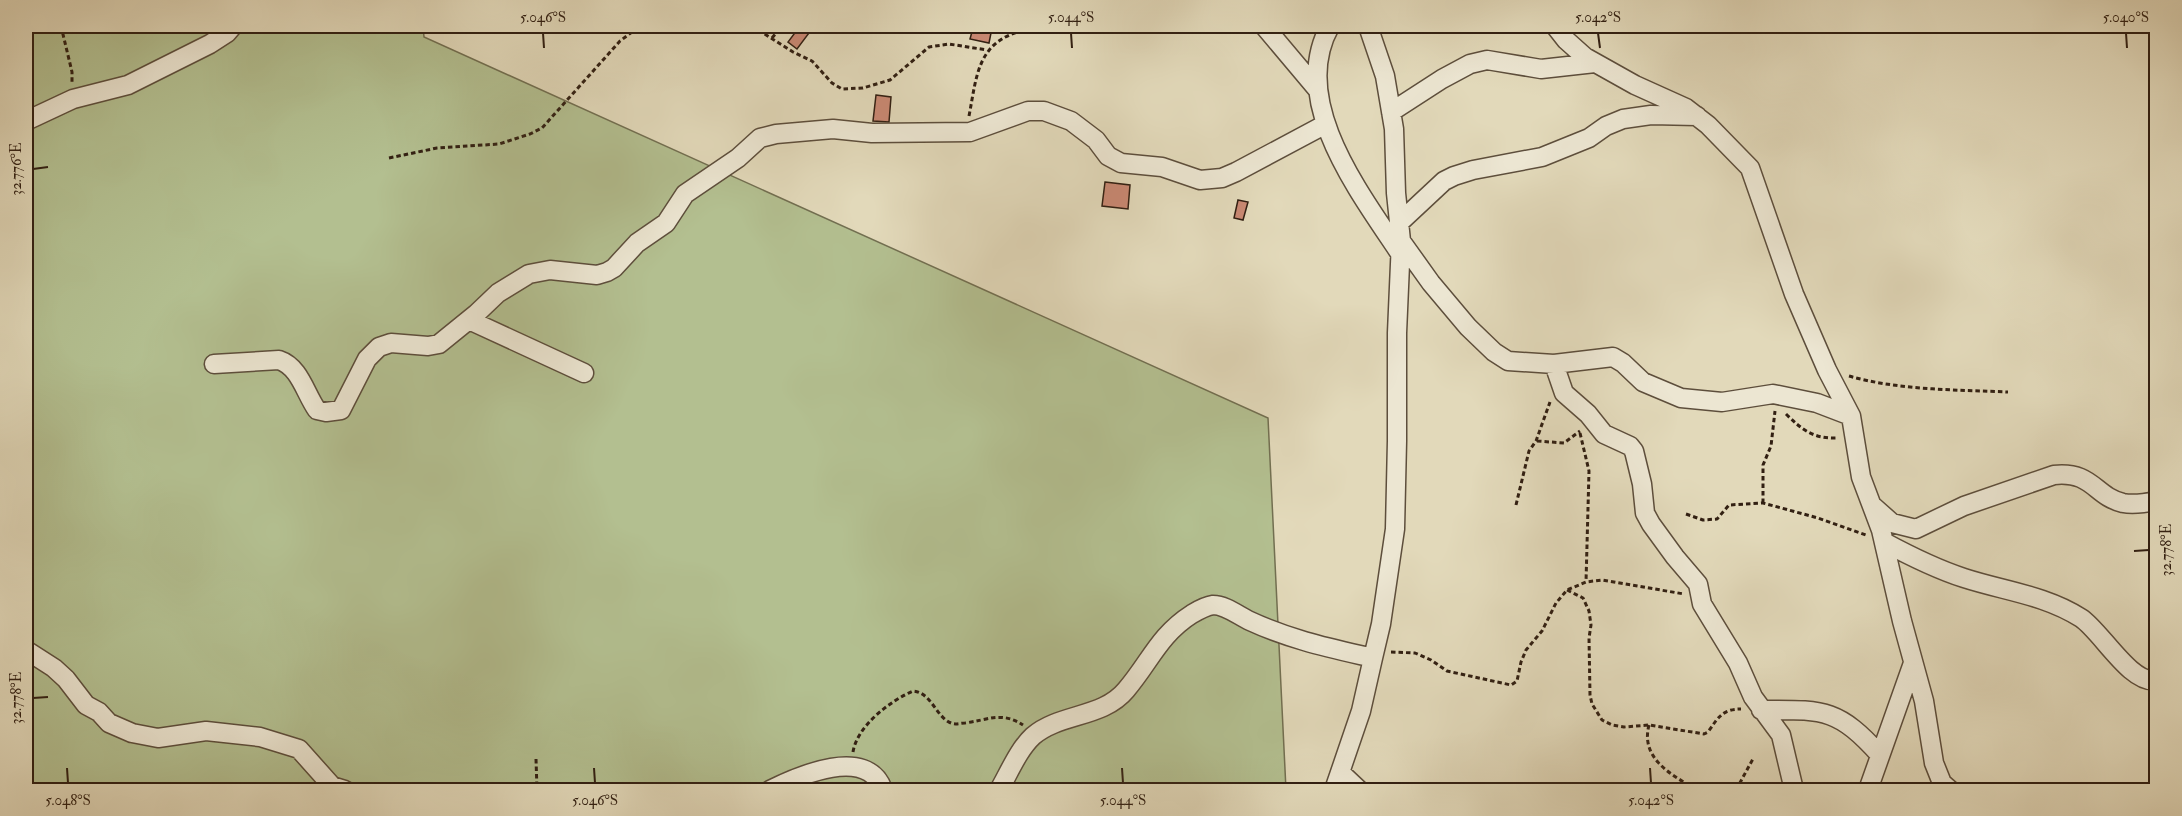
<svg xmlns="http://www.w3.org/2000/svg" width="2182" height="816" font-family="'IM FELL Double Pica',serif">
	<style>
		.green { fill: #b3bf90; stroke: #726f51; stroke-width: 1.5 }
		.building { fill: #ca8974; stroke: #311f12; stroke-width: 1.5 }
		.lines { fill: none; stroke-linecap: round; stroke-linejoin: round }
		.minor-casing { stroke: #5d4e3c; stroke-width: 21 }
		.path { stroke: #311f12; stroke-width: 3; stroke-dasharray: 4.5 3; stroke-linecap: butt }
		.minor { stroke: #ece6d2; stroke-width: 18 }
		.ticks { fill: none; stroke: #311f12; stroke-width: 2 }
		.neatline { fill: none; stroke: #311f12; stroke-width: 2 }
		.ticks-label { font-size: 15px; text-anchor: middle; fill: #311f12 }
	</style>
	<rect width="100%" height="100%" fill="#e2d9ba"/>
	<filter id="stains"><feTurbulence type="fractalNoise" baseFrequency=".00333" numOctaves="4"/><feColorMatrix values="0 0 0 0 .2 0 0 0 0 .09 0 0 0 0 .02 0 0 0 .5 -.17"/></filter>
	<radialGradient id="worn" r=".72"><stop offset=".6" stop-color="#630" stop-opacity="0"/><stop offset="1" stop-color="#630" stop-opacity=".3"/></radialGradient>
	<!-- green -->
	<path class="green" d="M26,26h397l1,11 844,381 18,372h-1260z"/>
	<!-- building -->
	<path class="building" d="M800,26l9,7 -12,16 -9,-7z
		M973,28l18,5 -2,10 -19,-4z
		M876,95l15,2 -2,25 -16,-1z
		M1105,182l25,3 -2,24 -26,-3z
		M1238,200l10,2 -5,18 -9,-2z"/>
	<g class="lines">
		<defs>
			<path id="minor" d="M1264,26l53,63
				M1330,26c-42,75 30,167 71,229
				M1555,26l11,14 19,17 50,28 51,23 22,17 42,43 44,126 33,76 24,46 10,61 20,53 21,91 22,80 10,62 8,20 8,7
				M1391,112l51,-33 28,-15 17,-4 54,9 54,-6
				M26,121l47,-22 55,-14 82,-41 17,-11 6,-7
				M1399,223l45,-42 10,-5 19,-6 69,-13 47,-19 17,-12 17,-7 28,-4 46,1
				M1401,241l30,42 37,44 26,25 14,9 46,3 59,-7 10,6 20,19 38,16 41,4 51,-8 44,9 34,13
				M469,320l115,53
				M214,364l65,-4c21,7 26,33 38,50l9,2 15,-2 26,-51 12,-12 12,-4 37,3 11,-2 37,-30 22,-21 31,-19 21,-4 47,5 10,-3 7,-4 23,-25 29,-20 19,-29 53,-36 22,-20 16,-4 57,-5 39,4 98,-1 58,-21h16l27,10 25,19 12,16 13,7 41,4 38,13 22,-2 14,-6 90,-48
				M1554,364l10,29 24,21 16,20 26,12 4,5 8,33 3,29 6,11 24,33 23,27 4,20 36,59 15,34 28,38 13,55
				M1874,507l18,16 24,6 48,-23 90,-31c39,-4 40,21 69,28 11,2 23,0 33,-2
				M1884,542c26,14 52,27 80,36 40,13 81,17 117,40 20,13 50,67 75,62
				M26,650l28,18 12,11 20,26 13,7 10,11 23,10 26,5 48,-7 54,6 39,12 33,37 13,4
				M1761,710c61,0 76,-3 119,45
				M1341,773l18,17
				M770,790c28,-14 98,-45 113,0
				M999,790c10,-17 19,-40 34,-54 27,-23 70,-18 93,-46 24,-28 33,-55 66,-76 5,-3 14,-8 21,-9 13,0 26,11 37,16 41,19 80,27 123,37
				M1334,790l27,-79 12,-53 8,-34 14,-95 2,-88v-108l4,-92 -5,-48 -2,-64 -9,-53 -17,-50
				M1868,790l45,-127"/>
		</defs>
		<!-- minor casing -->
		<use href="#minor" class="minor-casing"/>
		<!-- path -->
		<path class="path" d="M61,26l11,46v10
			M752,26l41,26 19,9 20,22 10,6 21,-1 27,-8 39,-33 20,-3 38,6
			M772,38l10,-12
			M969,116c8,-41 8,-75 56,-86 11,-3 22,-2 33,-4
			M389,158l48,-10 62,-4 31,-10 12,-6 78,-87 20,-15
			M1849,376c48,14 109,14 159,16
			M1786,414c16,16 28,25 51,24
			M1580,433l9,38 -3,111
			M1537,441l27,2 16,-12
			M1763,503v-38l8,-19 4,-35
			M1516,505l13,-54 7,-10 14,-39
			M1686,514l17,6 14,-1 12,-14 34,-2 55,15 48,17
			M1567,590l16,8 6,13 2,14 -2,13 1,57 2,9 10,16 10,5 12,2 25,-2 55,9 4,-2c10,-14 14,-23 33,-23
			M1391,652l24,1 16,7 16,11 64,14 6,-4 4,-19 5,-12 16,-19 14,-28 11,-13 19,-8 16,-2 82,14
			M1649,725c-9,34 23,50 48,65
			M853,752c4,-26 37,-51 60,-61 18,1 23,26 38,32 5,2 9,0 14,0 23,-3 37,-12 58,2
			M536,759l1,31
			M1736,790l18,-33"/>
		<!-- minor -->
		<use href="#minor" class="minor"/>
	</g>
	<!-- ticks -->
	<path class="ticks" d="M543,33l1,15M1071,33l1,15M1598,33l2,15M2126,33l1,15M33,169l15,-2M2134,551l15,-1M33,698l15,-1M67,768l1,15M594,768l1,15M1122,768l1,15M1650,768l1,15"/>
	<!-- margin -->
	<rect width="2182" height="816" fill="none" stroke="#e2d9ba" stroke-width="66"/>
	<rect x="33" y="33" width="2116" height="750" class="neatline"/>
	<g class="ticks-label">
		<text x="543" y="22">5.046°S</text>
		<text x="1071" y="22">5.044°S</text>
		<text x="1598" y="22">5.042°S</text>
		<text x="2126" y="22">5.040°S</text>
		<text transform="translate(16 169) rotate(-90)" y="5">32.776°E</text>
		<text transform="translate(2166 550) rotate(-90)" y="5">32.778°E</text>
		<text transform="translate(16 698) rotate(-90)" y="5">32.778°E</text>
		<text x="68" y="805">5.048°S</text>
		<text x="595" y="805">5.046°S</text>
		<text x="1123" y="805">5.044°S</text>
		<text x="1651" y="805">5.042°S</text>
	</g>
	<rect width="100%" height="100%" filter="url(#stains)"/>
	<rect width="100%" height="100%" fill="url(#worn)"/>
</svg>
